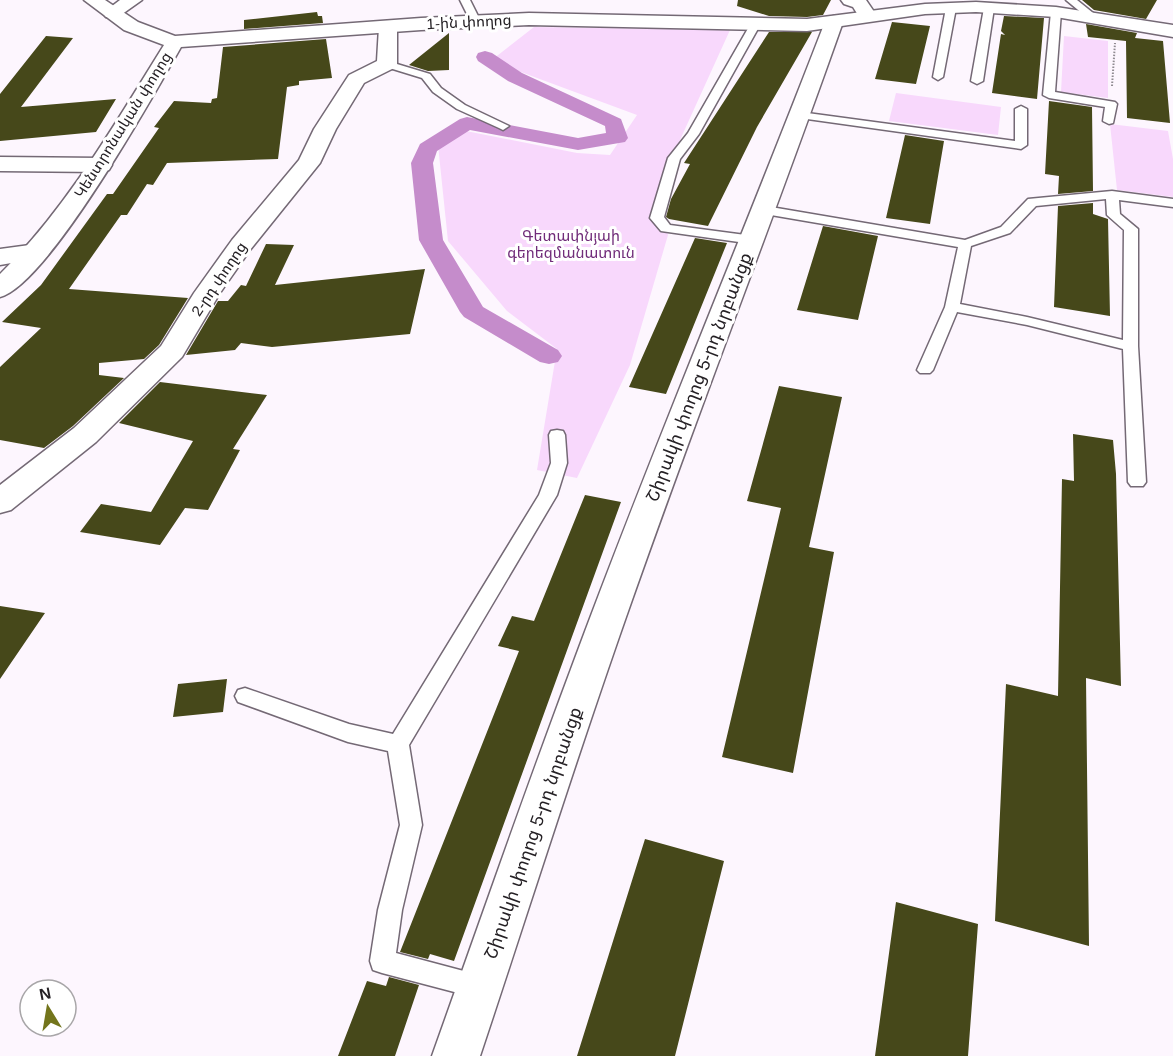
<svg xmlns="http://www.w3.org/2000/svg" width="1173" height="1056" font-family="Arial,'Noto Sans Armenian',sans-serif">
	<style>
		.green { fill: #f8d8fc }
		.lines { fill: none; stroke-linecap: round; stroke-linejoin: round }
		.canal { fill: #c58ccb; fill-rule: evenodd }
		.building { fill: #46481a }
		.service-casing { stroke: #746975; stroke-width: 3 }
		.minor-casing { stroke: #746975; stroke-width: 3 }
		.tertiary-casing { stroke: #746975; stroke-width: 3 }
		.secondary-casing { stroke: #746975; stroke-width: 3 }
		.path { stroke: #908b91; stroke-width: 2; stroke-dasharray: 1.5 1.5; stroke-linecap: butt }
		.service { fill: #fff; fill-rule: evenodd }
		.minor { fill: #fff; fill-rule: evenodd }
		.tertiary { fill: #fff; fill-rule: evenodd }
		.secondary { fill: #fff; fill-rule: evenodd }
		.labels { text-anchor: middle; stroke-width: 6; stroke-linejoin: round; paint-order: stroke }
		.far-street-label { font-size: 15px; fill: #252125; stroke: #fff }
		.far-park-label { font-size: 15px; fill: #712d7a; stroke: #fff }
		.street-label { font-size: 18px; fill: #252125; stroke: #fff }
	</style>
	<rect width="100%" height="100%" fill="#fdf6fe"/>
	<!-- green -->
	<path class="green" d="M534,27l196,3 -50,110 -24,60 12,35 -38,130 -53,113 -40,-8 20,-121 -50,-38 -59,-70 -10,-96 28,-14 111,22 33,2 27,-40 -138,-51 -6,-5z
		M1064,36l44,5v57l-47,-6z
		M896,93l105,14 -3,28 -109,-14z
		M1110,124l58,7 5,28v38l-56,-7z"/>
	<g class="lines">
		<!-- canal -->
		<path class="canal" d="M485,51l7,2 30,20 99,46 7,19 -3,4 -47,8 -108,-20 -33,21 -4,12 10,77 40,67 75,43 4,6 -4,6 -9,2 -9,-2 -76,-45 -4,-5 -41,-72 -8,-77 9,-19 40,-25 7,-2 111,21 28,-5 -1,-7 -97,-45 -30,-20 -2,-4 2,-4z"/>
	</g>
	<!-- building -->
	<path class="building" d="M738,0h93l-8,15 -16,2 -38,-1 -32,-10z
		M1082,0h75l-11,19 -52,-9z
		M317,12l1,4h4l1,7 -79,6v-9z
		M1004,16l40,2 -7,81 -45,-6 9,-59 4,1 -4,-4z
		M892,22l38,4 -14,58 -41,-5z
		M1086,24l51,9 -2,5 28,3 7,82 -43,-5 -1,-77 -38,-4z
		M769,32h43l-55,95 -49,99 -39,-7 -3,-2 5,-18 19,-35 -6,-1z
		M449,33v37l-21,1 -19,-6z
		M46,36l27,2 -52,69 95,-8 -20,33 -96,9v-47z
		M326,39l6,39 -33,3v4l-12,2 -9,72 -111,4 -14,22 -6,-1 -20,31h-6l-52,74 119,9 -29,47 -15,14 -45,4v12l25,3 -51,48 -29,22 -44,-8v-73l41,-39 -39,-6 39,-37 66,-91h6l46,-66 -5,-1 20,-26 37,2 1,-4 5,-1 6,-51z
		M1049,101l43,6 1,84 -35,3 1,-18 -14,-2z
		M905,135l39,6 -14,83 -44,-6z
		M1093,203v11l15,5 2,97 -56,-9 4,-101z
		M823,226l55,10 -20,84 -61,-10z
		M695,238l32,5 -61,151 -37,-7z
		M266,244l28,1 -19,40 150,-16 -15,65 -138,13 -31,-4 -6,7 -49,5 32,-54h10l13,-16 5,1z
		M160,382l107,13 -34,54 7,1 -32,60 -23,-2 -25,37 -80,-13 21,-28 50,8 42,-71 -74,-18z
		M779,386l63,11 -33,150 25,5 -41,221 -71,-16 59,-249 -34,-7z
		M1073,434l40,6 3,34 5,212 -35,-8 3,268 -94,-25 11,-237 52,12 4,-217 12,2z
		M585,495l36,7 -167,459 -24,-7 -2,5 -28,-7 119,-301 -21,-5 14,-30 22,5z
		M0,606l45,7 -45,66z
		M227,679l-4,33 -50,5 5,-33z
		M645,839l79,22 -49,195h-98z
		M896,902l82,22 -10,132h-93z
		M389,977l30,8 -24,71h-57l29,-75 19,5z"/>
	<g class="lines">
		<defs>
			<path id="service" d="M460,0h10l11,22 -1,2h-8z
				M1066,0h11l21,17 -9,2z
				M951,5l5,3 -13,69 -5,3 -5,-3 13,-69z
				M989,5l5,3 -11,73 -6,3 -6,-3 13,-73z
				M1056,9l5,3 -6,80 60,10 2,2 -4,19 -4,1 -6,-3 2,-14 -56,-9 -6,-3 8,-83z
				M755,22l5,3 -61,109 -19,25 -16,58 6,8 83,11 7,4 -7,4 -92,-13 -11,-13 18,-60 20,-25 62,-108z
				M387,61l43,13 11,14 24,17 44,21 -6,4 -4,-2 -42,-19 -24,-17 -11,-14 -39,-12v-4z
				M1021,106l6,3v36l-6,4 -221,-31 -6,-3 6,-3 215,29v-32z
				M1112,191l61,8v8l-54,-7 1,14 18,15v117l8,136 -3,4h-12l-3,-4 -5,-133 -96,-24 -70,-13 -24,58 -3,3h-10l-3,-3 28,-63 13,-60 -193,-33 -7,-4 7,-4 200,34 36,-13 27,-28zM1106,199l1,16 17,15 -1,110 -96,-23 -67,-13 11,-58 39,-13 26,-27z
				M557,430l6,1 2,4 2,28 -10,32 -148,250 13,80 -20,85 -6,43 94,25 4,9 -4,9 -9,3 -99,-26 -9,-3 -3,-9 8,-51 22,-85 -12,-74 -40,-9 -110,-40 -3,-6 3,-6 7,-2 104,36 44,10 146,-239 12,-32 -2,-28 2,-4z"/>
			<path id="minor" d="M120,0h22l-24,17h-12l-3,-4z
				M841,0h25l11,16 -2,4h-14l-8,-13 -9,-3z
				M388,21l7,2 2,4v37l-3,4 -30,15 -28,46 -16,34 -70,87 -30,43 -38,64 -86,85 -85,68 -11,3v-28l74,-57 87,-82 33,-53 38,-53 67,-80 15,-31 35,-54 28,-14 2,-34 2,-4z
				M0,157l101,1 8,2 3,5 -3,5 -8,2 -101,-1z
				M37,244l9,3 4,5 -4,5 -46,8v-16z"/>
			<path id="tertiary" d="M834,16l7,2 2,4c-76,216 -161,430 -235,647 -44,128 -85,258 -128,387h-48c46,-129 91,-259 139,-387 80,-217 171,-431 254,-647l2,-4z"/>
			<path id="secondary" d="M84,0h21l33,22 37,14 246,-18 108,-5 278,6 118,-15 51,-2 80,5 117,18v12l-117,-20 -80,-5 -51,2 -118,17 -278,-6 -108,5 -240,17c-27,48 -134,238 -181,250v-23c67,-66 114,-149 164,-229l-40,-15z"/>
		</defs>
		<!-- service casing -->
		<use href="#service" class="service-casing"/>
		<!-- minor casing -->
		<use href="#minor" class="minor-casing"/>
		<!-- tertiary casing -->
		<use href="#tertiary" class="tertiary-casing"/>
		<!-- secondary casing -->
		<use href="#secondary" class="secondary-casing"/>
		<!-- path -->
		<path class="path" d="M1112,86l3,-43"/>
		<!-- service -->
		<use href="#service" class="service"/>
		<!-- minor -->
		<use href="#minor" class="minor"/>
		<!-- tertiary -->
		<use href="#tertiary" class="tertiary"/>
		<!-- secondary -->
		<use href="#secondary" class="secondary"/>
	</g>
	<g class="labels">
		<!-- far-street labels -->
		<g class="far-street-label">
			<text transform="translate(469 22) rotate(-3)" y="5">1-ին փողոց</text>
			<text transform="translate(123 125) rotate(-58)" y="5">Կենտրոնական փողոց</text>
			<text transform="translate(219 279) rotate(-56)" y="5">2-րդ փողոց</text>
		</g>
		<!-- far-park labels -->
		<g class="far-park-label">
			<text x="571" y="241">Գետափնյաի<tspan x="571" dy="17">գերեզմանատուն</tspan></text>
		</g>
		<!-- street labels -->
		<g class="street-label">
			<text transform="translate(699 377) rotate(-69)" y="6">Շիրակի փողոց 5-րդ նրբանցք</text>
			<text transform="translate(533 833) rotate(-71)" y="6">Շիրակի փողոց 5-րդ նրբանցք</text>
		</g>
	</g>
	<!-- north arrow -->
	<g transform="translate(48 1008) rotate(349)"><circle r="28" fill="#ffffff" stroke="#a8a6a8" stroke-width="1.5"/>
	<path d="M0-4.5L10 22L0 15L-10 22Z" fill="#73751c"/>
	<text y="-9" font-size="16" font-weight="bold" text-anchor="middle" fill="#252125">N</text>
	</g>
</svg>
